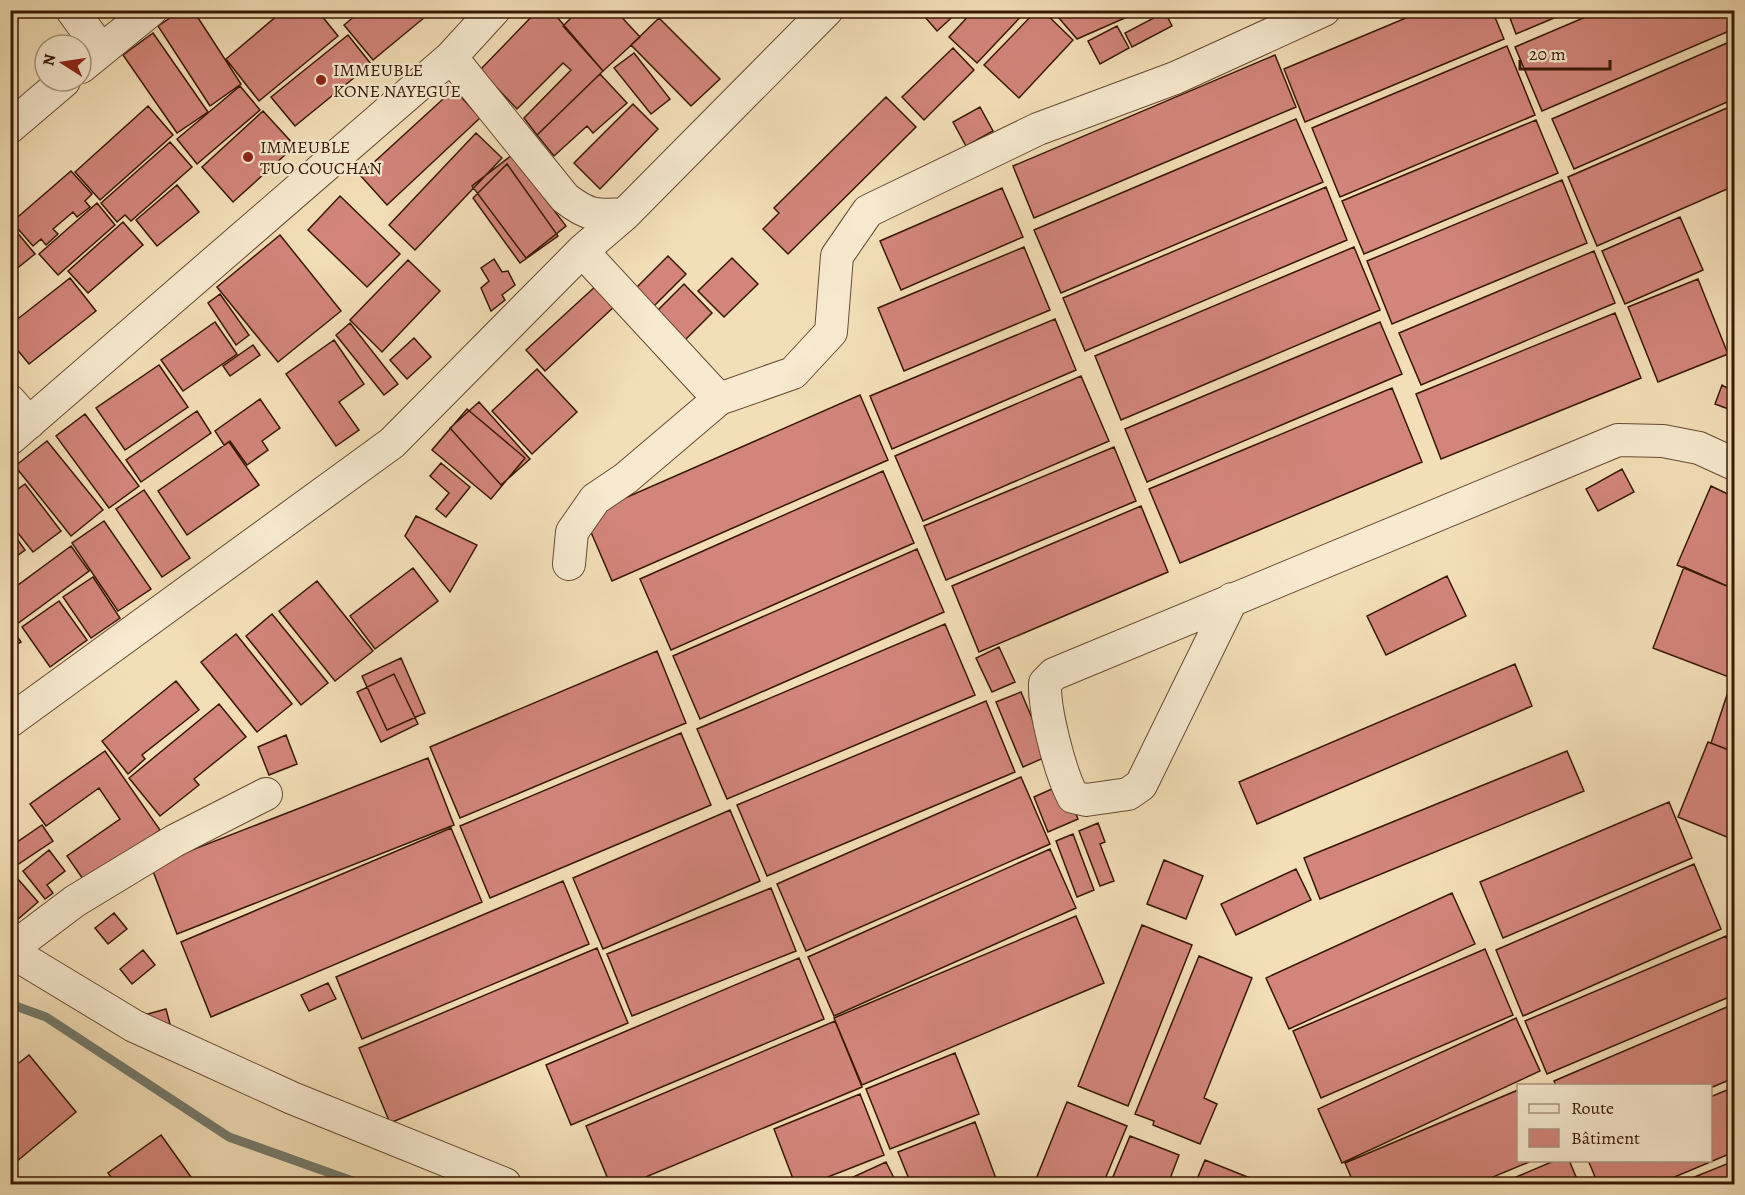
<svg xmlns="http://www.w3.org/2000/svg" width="1745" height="1195" font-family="Alegreya,serif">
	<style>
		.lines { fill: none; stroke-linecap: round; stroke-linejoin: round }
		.stream { stroke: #747a6d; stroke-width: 9 }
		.building { fill: #d3857b; stroke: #381805; stroke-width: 1.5 }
		.street-casing { stroke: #674a32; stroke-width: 34 }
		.street { stroke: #f7ead0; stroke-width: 32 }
		.poi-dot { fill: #8f2418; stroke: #f7ead0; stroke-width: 2 }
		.labels { text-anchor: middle; stroke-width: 4.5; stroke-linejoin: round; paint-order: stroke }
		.poi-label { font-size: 18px; fill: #381805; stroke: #f7ead0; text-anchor: start }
	</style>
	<rect width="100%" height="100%" fill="#f3dfb7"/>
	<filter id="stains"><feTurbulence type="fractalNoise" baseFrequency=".00333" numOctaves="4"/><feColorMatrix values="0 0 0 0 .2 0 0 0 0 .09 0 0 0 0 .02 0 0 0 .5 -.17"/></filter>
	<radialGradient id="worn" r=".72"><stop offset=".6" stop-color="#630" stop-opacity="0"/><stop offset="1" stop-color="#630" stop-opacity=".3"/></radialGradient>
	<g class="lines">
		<!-- stream -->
		<path class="stream" d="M10,1004l36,13 183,120 132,47"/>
	</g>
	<!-- building -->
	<path class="building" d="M182,10h11l48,74 -31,22 -52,-80z
		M284,10h33l21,26 -79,65 -33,-42z
		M362,10h57l6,7 -52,43 -29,-35z
		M538,10h13l52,61 -66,64 -13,-17 47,-48 -8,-7 -46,46 -37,-39z
		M579,10h36l25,27 -37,34 -40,-45z
		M919,10h41l-23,21z
		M974,10h53l-50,53 -28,-26z
		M1037,10h5l31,30 -54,58 -35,-33z
		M1052,10h91l-66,29z
		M1425,10h67l12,29 -199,83 -21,-53z
		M1507,10h66l-57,24z
		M1602,10h132v19l-192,82 -27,-64z
		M1165,12l7,14 -40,21 -7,-14z
		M659,18l61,61 -29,27 -60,-61z
		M1117,26l12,22 -29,16 -12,-23z
		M153,33l55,79 -31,21 -54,-78z
		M348,35l23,29 -76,62 -24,-29z
		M1734,40v59l-160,70 -22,-50z
		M1507,46l28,69 -195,82 -28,-69z
		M953,48l21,22 -50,50 -22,-23z
		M634,53l36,46 -19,15 -37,-46z
		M1275,55l21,52 -262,111 -21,-52z
		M600,74l27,29 -34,30 -6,-7 -33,30 -17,-21z
		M240,86l20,24 -63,54 -20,-25z
		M454,89l26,29 -93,87 -27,-30z
		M886,97l30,30 -128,127 -25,-25 16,-16 -5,-5z
		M633,104l25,25 -58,60 -26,-26z
		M1734,105v81l-137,60 -29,-69z
		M148,106l25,29 -73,65 -25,-28z
		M980,107l13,24 -27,15 -13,-24z
		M263,111l32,35 -62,56 -31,-35z
		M1296,119l27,63 -262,111 -27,-63z
		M1536,120l22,53 -194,81 -22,-53z
		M476,133l26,25 -87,92 -26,-25z
		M170,142l22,25 -61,54 -6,-6 -8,7 -16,-19z
		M512,155l54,71 -40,32 -54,-72z
		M507,164l51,72 -38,27 -47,-65z
		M71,171l21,23 -7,7 5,6 -13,10 -4,-5 -20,17 5,5 -12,11 -5,-6 -8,7 -21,-24z
		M1562,180l25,63 -195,81 -25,-63z
		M177,185l22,27 -42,34 -21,-26z
		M1326,187l21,53 -262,111 -22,-53z
		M1002,188l21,49 -122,53 -21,-49z
		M340,196l60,58 -33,33 -59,-57z
		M97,203l18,22 -57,50 -19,-21z
		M1680,217l23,53 -78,34 -23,-53z
		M123,222l20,23 -55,48 -20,-22z
		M10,224l25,30 -25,20z
		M280,235l61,76 -63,51 -61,-75z
		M1024,247l26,63 -146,61 -26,-63z
		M1354,247l26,63 -259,110 -26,-64z
		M1594,251l21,52 -194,82 -22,-52z
		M668,256l18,18 -38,38 -18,-18z
		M732,258l26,26 -34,33 -26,-26z
		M494,259l8,13 6,-1 7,14 -13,10 3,5 -14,11 -10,-23 8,-7 -8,-13z
		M408,260l32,31 -58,61 -32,-32z
		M70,278l26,33 -67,53 -19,-23v-16z
		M1698,279l30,75 -70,28 -30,-75z
		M598,284l18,21 -71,66 -19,-21z
		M684,284l28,29 -33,33 -28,-29z
		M220,294l29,41 -13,10 -28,-42z
		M1615,313l26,65 -200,81 -25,-65z
		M1055,319l21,51 -184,79 -22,-53z
		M215,322l22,32 -54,37 -22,-31z
		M1380,322l22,52 -255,108 -22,-53z
		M350,323l48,61 -14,11 -48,-60z
		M414,338l17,19 -24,22 -17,-19z
		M334,340l30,44 -25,18 20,28 -23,16 -50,-72z
		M253,345l7,10 -30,21 -7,-10z
		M159,365l29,42 -63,43 -29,-42z
		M537,369l40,43 -45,42 -40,-43z
		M1734,369v34l-3,7 -16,-6 7,-19 5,3z
		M1081,376l28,65 -186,80 -28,-65z
		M1392,388l30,74 -242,101 -31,-74z
		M860,395l28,65 -276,121 -28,-65z
		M260,399l20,29 -18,13 6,9 -21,15 -17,-24 -6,4 -9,-14z
		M479,402l51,57 -29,26 -51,-57z
		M467,409l58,49 -34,41 -59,-49z
		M197,411l14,22 -70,49 -15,-22z
		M85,414l54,72 -30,22 -53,-72z
		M47,441l56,69 -32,26 -56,-70z
		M229,442l30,43 -72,50 -29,-44z
		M1114,447l22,54 -190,79 -22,-54z
		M441,463l29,24 -24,30 -10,-8 13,-16 -19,-17z
		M1622,469l12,23 -36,19 -12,-22z
		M883,471l31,72 -243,107 -31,-71z
		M25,484l36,47 -28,21 -23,-29v-28z
		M1711,486l23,11v92l-57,-24z
		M144,490l46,68 -28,19 -46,-68z
		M1141,506l27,66 -189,80 -27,-66z
		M416,516l61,29 -27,47 -45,-56z
		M104,521l47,68 -33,22 -46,-68z
		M10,529l15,21 -15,11z
		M71,546l18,25 -72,53 -7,-8v-25z
		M917,549l27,63 -244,107 -27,-63z
		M1684,567l50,22v90l-81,-31z
		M413,568l25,33 -63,48 -25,-33z
		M1447,576l19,40 -80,39 -19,-39z
		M93,577l27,41 -29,20 -28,-41z
		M317,581l56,70 -38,30 -56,-70z
		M59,601l28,39 -37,27 -28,-40z
		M272,614l56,69 -27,22 -55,-69z
		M945,624l30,71 -248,104 -30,-70z
		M10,626l11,16 -11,6z
		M236,634l56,70 -35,28 -56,-70z
		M999,647l16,35 -23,10 -16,-34z
		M657,651l29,72 -226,95 -30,-71z
		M401,658l24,55 -38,17 -25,-54z
		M1515,664l17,42 -275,118 -18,-42z
		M394,674l24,50 -37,18 -24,-50z
		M176,681l23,29 -57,45 3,4 -17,15 -26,-33z
		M1021,692l27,64 -25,11 -27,-65z
		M1728,692l6,2v58l-23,-9z
		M986,701l29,71 -248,104 -30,-71z
		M219,704l27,33 -52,42 5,6 -39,31 -31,-38z
		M681,733l30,72 -221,93 -30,-72z
		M286,735l11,29 -28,11 -11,-28z
		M1708,742l26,10v88l-56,-23z
		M105,751l55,79 -75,52 -18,-26 53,-37 -21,-31 -53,38 -16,-22z
		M1567,751l17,40 -264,108 -16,-41z
		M428,758l26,67 -277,109 -26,-68z
		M1021,777l29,67 -244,107 -29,-67z
		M1063,784l15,35 -30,13 -14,-35z
		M1669,802l23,56 -189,80 -23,-56z
		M730,810l30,71 -157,68 -30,-71z
		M1098,823l7,19 -5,2 14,37 -14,5 -21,-55z
		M42,825l11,16 -36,24 -7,-9v-9z
		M451,828l31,74 -271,115 -30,-75z
		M1073,834l21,56 -17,7 -21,-56z
		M1050,849l26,59 -242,108 -26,-59z
		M49,850l16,21 -18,14 6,8 -8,6 -22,-28z
		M1164,860l39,16 -17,43 -39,-15z
		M1694,864l27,65 -198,87 -27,-66z
		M1296,869l15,31 -75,35 -15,-31z
		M10,870l28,32 -21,18 -7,-7z
		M563,881l26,63 -227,95 -26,-62z
		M771,888l25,63 -164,65 -25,-62z
		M1452,893l23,51 -186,85 -23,-51z
		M114,913l13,16 -19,15 -13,-16z
		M1076,916l28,67 -242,102 -28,-67z
		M1142,925l50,20 -64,161 -50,-20z
		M1726,936l8,19v40l-187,79 -22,-53z
		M597,948l31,75 -238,100 -31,-75z
		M1485,949l28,66 -192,83 -28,-67z
		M143,950l12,15 -23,19 -12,-15z
		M1199,956l53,22 -48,120 13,6 -17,40 -47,-19 1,-4 -19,-7z
		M799,958l25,61 -253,106 -25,-60z
		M328,983l8,16 -27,12 -8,-16z
		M1734,1004v74l-24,10v-2h-154l-2,-5z
		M166,1009l4,15 -22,6 -4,-15z
		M1516,1018l24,53 -198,92 -24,-54z
		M835,1021l27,66 -233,97h-19l-24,-58z
		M955,1053l24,61 -89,35 -24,-60z
		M29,1055l47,57 -66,55v-97z
		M1734,1087v65l-76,32h-60l-10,-24h122v-63z
		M1518,1090v70h16l-58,24h-122l-9,-21z
		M860,1094l24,61 -74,29h-15l-21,-55z
		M1067,1102l60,24 -24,58h-69z
		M975,1122l23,62h-87l-13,-32z
		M161,1135l35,49h-80l-8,-11z
		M1130,1136l49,19 -11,29h-58z
		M1205,1160l55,22 -1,2h-64z
		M1556,1160h13l10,24h-79z
		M1734,1161v23h-57z
		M886,1162l11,22h-59z"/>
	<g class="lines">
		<defs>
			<path id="street" d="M72,10l29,40
				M451,57l43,-47
				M81,67l70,-57
				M10,127l54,-46
				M582,251l137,148
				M10,401l19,22
				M10,439l441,-382 114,141c23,18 32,18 60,16
				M569,564l3,-32 23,-33 31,-21 93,-79 74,-26 38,-41 6,-76 31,-45 170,-82 137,-51 149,-68
				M1232,599l-91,186 -13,9 -42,6 -13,-3c-13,-25 -29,-86 -28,-114l9,-9 564,-234 45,1 36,7 35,16
				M10,721l382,-278 190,-192 43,-37 202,-204
				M10,950l65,-49 99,-60 92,-47
				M10,951l124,75 158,72 213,86"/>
		</defs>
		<!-- street casing -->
		<use href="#street" class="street-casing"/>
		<!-- street -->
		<use href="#street" class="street"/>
	</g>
	<!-- markers -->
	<g class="poi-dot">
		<circle cx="321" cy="80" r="6"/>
		<circle cx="248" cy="157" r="6"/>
	</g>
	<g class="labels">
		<!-- poi labels -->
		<g class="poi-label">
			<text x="333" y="76">IMMEUBLE<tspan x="333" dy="21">KONE NAYEGUE</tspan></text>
			<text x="260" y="153">IMMEUBLE<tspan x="260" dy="21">TUO COUCHAN</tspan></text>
		</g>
	</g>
	<!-- margin -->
	<rect width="1745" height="1195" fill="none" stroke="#f3dfb7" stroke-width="36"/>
	<rect x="12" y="12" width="1721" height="1171" fill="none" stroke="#381805" stroke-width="3"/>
	<rect x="18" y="18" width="1709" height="1159" fill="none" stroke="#381805" stroke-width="1.5"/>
	<!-- legend -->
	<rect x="1517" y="1084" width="195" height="78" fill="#f7ead0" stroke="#ab967f" stroke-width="1.5"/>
	<rect x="1529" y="1104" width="30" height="9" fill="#f7ead0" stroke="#ab967f" stroke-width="1.5"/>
	<text x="1571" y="1114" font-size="18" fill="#381805">Route</text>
	<rect x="1529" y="1129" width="30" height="18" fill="#d3857b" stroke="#ab967f" stroke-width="1.5"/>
	<text x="1571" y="1144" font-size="18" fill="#381805">Bâtiment</text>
	<!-- north arrow -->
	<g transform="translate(63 63) rotate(282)"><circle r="28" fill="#f7ead0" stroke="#ab967f" stroke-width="1.5"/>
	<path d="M0-4.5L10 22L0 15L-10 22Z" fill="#8f2418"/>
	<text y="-9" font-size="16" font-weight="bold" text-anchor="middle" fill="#381805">N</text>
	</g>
	<!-- scale -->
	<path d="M1520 60v9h90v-9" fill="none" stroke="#381805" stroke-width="3"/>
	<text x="1529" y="60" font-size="18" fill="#381805" stroke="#f7ead0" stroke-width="4.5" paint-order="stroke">20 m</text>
	<rect width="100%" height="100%" filter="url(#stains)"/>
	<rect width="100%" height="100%" fill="url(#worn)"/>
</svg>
